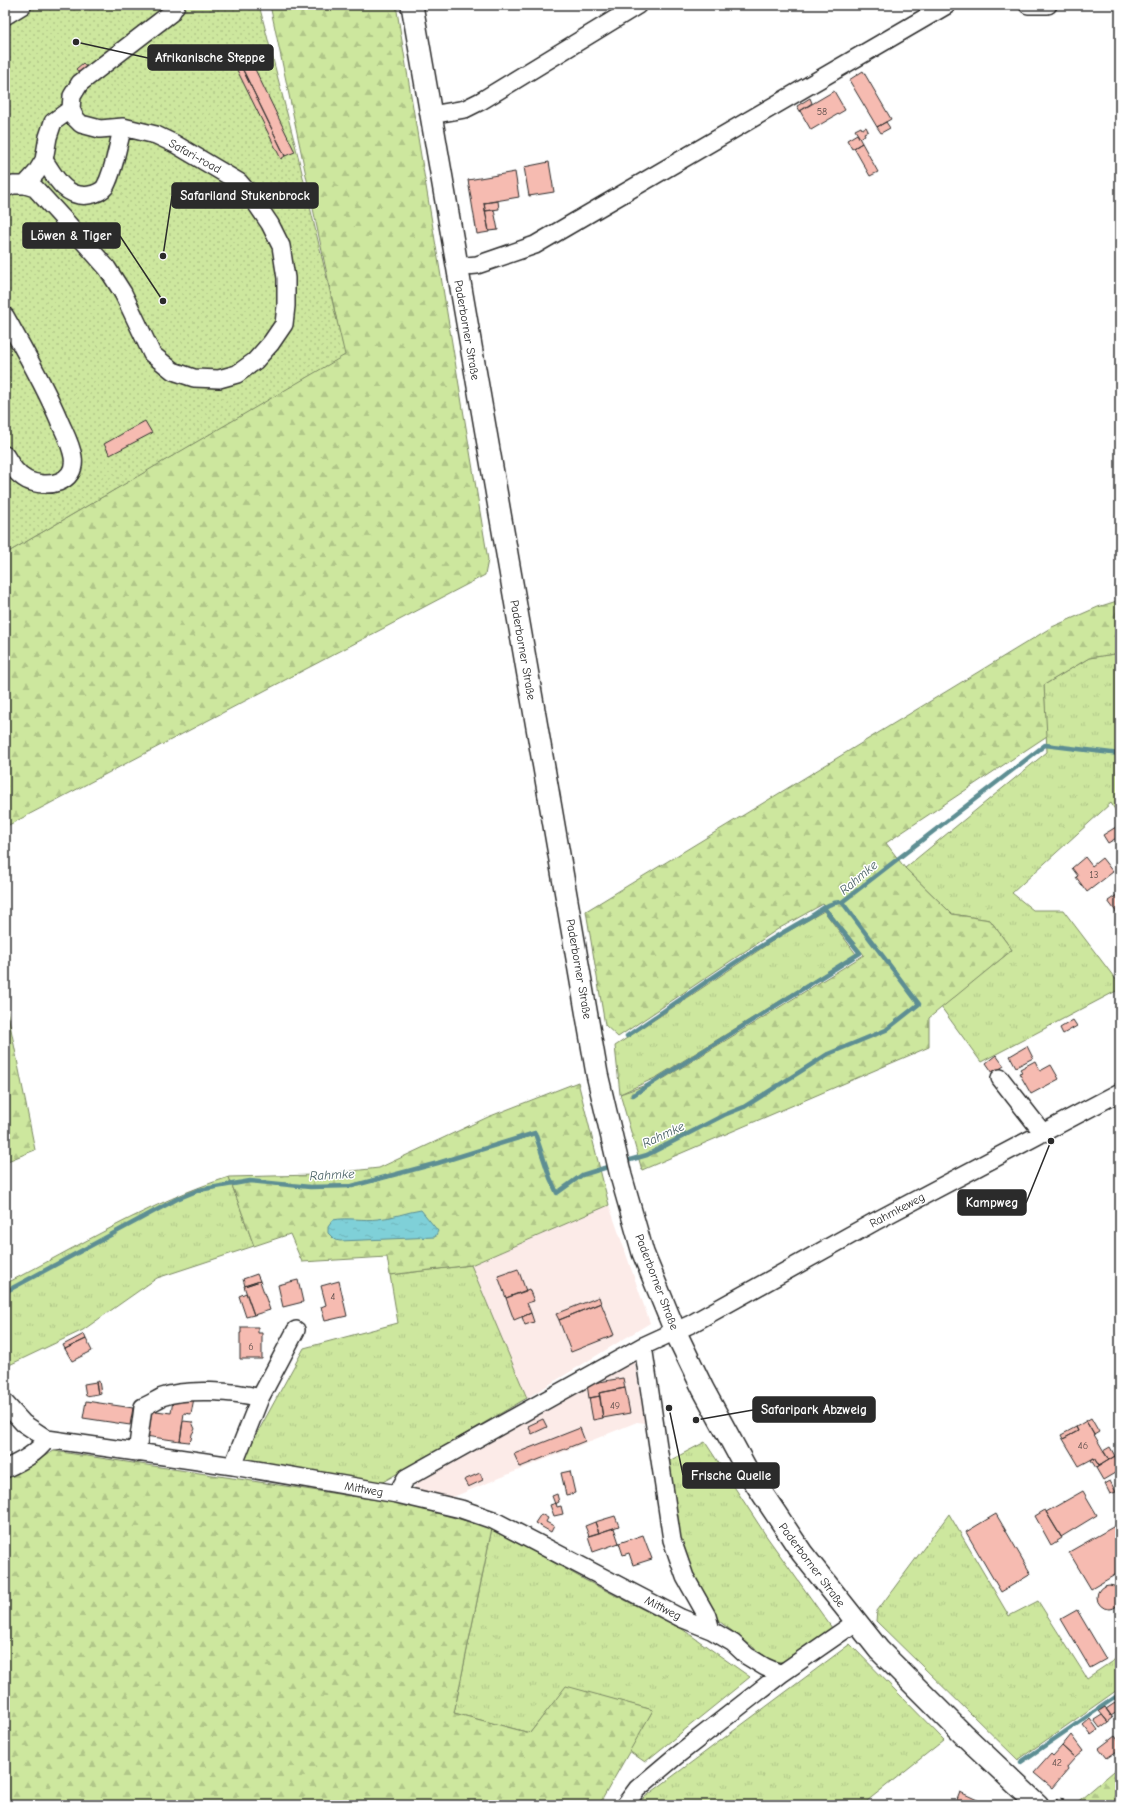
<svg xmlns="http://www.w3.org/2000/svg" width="1125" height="1810" font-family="'Comic Neue',sans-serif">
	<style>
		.built { fill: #fcebe8 }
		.grass { fill: url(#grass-tufts); stroke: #7c8964 }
		.forest { fill: url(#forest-firs); stroke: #7c8964 }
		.park { fill: url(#park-dots); stroke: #7c8964 }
		.water { fill: url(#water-ripples); stroke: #5d8e93 }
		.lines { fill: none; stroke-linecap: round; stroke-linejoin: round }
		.stream { stroke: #5d8e93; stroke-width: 4.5 }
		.building { fill: #f6bbb1; stroke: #2b2b2b }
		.minor-casing { stroke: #2b2b2b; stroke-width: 20 }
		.major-casing { stroke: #2b2b2b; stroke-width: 24 }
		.path { stroke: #2b2b2b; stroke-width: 2.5; stroke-dasharray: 4 3; stroke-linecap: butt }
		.minor { stroke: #fff; stroke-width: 17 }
		.major { stroke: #fff; stroke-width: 21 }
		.labels { text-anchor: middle; stroke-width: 3; stroke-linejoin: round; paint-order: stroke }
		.number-label { font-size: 10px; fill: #5e4f4c }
		.street-label { font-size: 12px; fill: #2b2b2b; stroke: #fff }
		.water-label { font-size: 13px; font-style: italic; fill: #445d5f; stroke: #fff }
		.leader { fill: none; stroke: #2b2b2b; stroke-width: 1.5 }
		.callout-dot { fill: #2b2b2b; stroke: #fff; stroke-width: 1.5 }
		.callout { fill: #2b2b2b; stroke: #2b2b2b; stroke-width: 1.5 }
		.callout-label { font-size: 13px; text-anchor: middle; font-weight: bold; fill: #fff }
	</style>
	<defs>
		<pattern id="grass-tufts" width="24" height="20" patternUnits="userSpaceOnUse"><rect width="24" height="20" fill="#cde79e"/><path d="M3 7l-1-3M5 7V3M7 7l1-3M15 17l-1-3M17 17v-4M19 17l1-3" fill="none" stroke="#b0c688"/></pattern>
		<pattern id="forest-firs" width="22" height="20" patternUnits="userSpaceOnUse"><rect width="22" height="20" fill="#cde79e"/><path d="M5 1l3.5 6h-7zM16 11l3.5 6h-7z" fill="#b0c688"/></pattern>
		<pattern id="park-dots" width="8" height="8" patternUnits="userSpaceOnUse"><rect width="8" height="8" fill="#cde79e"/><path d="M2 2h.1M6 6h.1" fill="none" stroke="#b0c688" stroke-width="1.8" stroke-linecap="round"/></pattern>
		<pattern id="water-ripples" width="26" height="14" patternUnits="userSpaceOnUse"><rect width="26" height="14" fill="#7fd0d8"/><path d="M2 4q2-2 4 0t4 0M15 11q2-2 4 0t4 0" fill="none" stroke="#6eb3ba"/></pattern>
	</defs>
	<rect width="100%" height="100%" fill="#fff"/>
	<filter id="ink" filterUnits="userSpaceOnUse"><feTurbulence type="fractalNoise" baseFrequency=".025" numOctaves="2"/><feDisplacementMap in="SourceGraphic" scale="8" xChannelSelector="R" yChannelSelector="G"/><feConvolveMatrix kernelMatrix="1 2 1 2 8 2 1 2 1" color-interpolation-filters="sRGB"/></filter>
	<g filter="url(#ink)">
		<!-- built -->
		<path class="built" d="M609,1205l41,118 -123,75 -56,-133z
			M634,1358l11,65 -8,-1 -184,75 -40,-7 6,-14z"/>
		<!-- grass -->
		<path class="grass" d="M1120,653v165l-9,-15 -99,90 21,17h30l57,75v4l-139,73 -40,-55 71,-57 -22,-30 -38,-6 -47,-46 142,-116 -3,-67 45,-27z
			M824,911l32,43 -199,123 -37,17 -5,-48 165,-110z
			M229,1177l25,69 -97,32 -74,52 -78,37v-83c72,-37 147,-83 224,-107z
			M471,1265l56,133 -146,85 -138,-24 61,-111 94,-25 -8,-48z
			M705,1442l62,95 65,91 -47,34 -14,-1 -52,-40 -31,-54 -10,-26 -11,-79z
			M949,1514l60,102 29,-15 49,77 33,-22v32l-102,72 -142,-139 1,-10z
			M492,1528l93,52 97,49 68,48 -105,85 -16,-11 24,-41 -87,-23 -36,46 -76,-20z
			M850,1644l94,96 -82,65h-224l3,-5z"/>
		<!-- forest -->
		<path class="forest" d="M270,5h126l92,555 -3,15 -480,252v-273l339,-199z
			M1120,600v53l-31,5 -45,27 3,51 -161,107 19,25 47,46 38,6 22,30 -83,68v29l-287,123 -22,-76 43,-15 201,-124 -41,-51 -45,25 -160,108 -13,-12 -19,-114 466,-284 46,-20z
			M5,999l30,151 -30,12z
			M578,1082l31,123 -138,60 -81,10 -3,-18 -85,5 -12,-28 -36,12 -25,-69 86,-2 64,-7 109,-51z
			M54,1451l350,53 88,24 -38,185 76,20 36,-47 87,24 -54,95h-594v-329z
			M1120,1766v39h-46z"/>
		<!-- park -->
		<path class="park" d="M5,5h254l39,151 47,199 -340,199z"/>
		<!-- water -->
		<path class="water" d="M421,1210l17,21 -3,6 -95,4 -5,-1 -7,-7v-6l5,-7c15,-3 30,1 45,-1 14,-1 29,-7 43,-9z"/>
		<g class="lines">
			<!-- stream -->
			<path class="stream" d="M627,1036c59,-40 118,-83 181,-118 11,-6 21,-17 34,-16
				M633,1095l227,-142 -36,-45
				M623,1162l24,-7 77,-40 20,-8 84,-53 58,-24 33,-26 -77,-102 203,-157 75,9
				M5,1292l172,-93 22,-9 51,-9 60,6 42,-1 86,-23 97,-30 15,45 7,15 25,-18 32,-10
				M1021,1762l99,-68"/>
		</g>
		<!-- building -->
		<path class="building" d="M251,47l7,13 -6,3 43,89 -10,4 -43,-88 10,-5 -7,-13z
			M83,63l5,6 -7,6 -5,-6z
			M242,68l43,88 -4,3 -44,-89z
			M863,71l28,48 -14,8 -28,-47z
			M834,91l11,19 -34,20 -11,-19z
			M810,98l2,5 -12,8 -3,-5z
			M886,122l4,6 -9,5 -4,-6z
			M861,127l1,2 4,-2 2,4 -4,2 1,2 -5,3 -5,-8z
			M857,134l5,9 -10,6 -5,-9z
			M862,143l16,29 -8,4 -16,-28z
			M549,162l5,30 -25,4 -5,-29z
			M515,172l4,25 -35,6 5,29 -12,2 -9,-54z
			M498,201l1,8 -14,2 -1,-8z
			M494,210l4,20 -9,1 -4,-20z
			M145,421l7,12 -42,22 -6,-11z
			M1116,827l4,9 -12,7 -5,-8z
			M1085,857l7,9 10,-8 11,14 -26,20 -11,-15 2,-1 -6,-8z
			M1120,893v24l-12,-16z
			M1073,1020l4,6 -14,8 -3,-6z
			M1027,1046l6,12 -17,9 -6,-11z
			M996,1055l8,11 -11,7 -7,-10z
			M1035,1061l5,10 11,-6 8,14 -28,15 -12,-21 3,-1 -2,-3z
			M518,1269l8,22 -20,7 -8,-22z
			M257,1274l3,7 -15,5 -2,-7z
			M298,1280l5,22 -20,5 -5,-22z
			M260,1281l10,29 -16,5 -10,-29z
			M339,1281l8,35 -22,5 -4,-14 5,-2 -5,-19z
			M529,1289l5,12 -7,2 4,10 -17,7 -8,-22z
			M246,1293l8,22 -8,2 -7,-21z
			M599,1297l2,6 -42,17 -3,-6z
			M601,1303l13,32 -43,17 -12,-32z
			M531,1313l3,9 -9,3 -3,-8z
			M241,1327h17v6h4v26h-22v-26h1z
			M84,1334l2,5 -21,10 -2,-4z
			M86,1339l6,12 -20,10 -7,-12z
			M623,1378l2,10 -26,5 1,3 -11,2 -2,-14z
			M99,1381l2,12 -3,1 -2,-12z
			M96,1382l2,12 -12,2 -2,-12z
			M625,1388l5,25 -27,5 -4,-25z
			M174,1395l20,3 -3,16 -7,-1 -4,28 -35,-5 4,-26 22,3z
			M600,1396l3,22 -10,2 -4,-22z
			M86,1401l47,7 -3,17 -47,-7z
			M1091,1418l8,14 -5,3 -8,-14z
			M543,1419l4,8 -15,7 -4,-8z
			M183,1421l9,1 3,7 -3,5 -1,6 -2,2 -9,-1z
			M1086,1421l23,39 -10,6 -5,-8 -15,8 -16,-27 15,-8 -2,-4z
			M1076,1427l2,4 -15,8 -2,-4z
			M580,1428l5,13 -65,26 -6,-13z
			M1110,1447l5,9 -6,4 -6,-9z
			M1115,1456l5,9v5l-17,10 -7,-12z
			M1094,1458l5,8 -3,2 -5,-8z
			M570,1471l5,22 -9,2 -5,-22z
			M480,1473l3,7 -15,7 -4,-7z
			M1110,1481l6,11 -6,2 -5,-10z
			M1083,1491l14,24 -36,22 -15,-25z
			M557,1494l2,8 -4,2 -3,-8z
			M556,1503l1,4 4,-1 2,8 -9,2 -4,-11z
			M1045,1510l17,28 -11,7 -16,-29z
			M541,1514l7,4 -2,4 8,4 -3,6 -16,-9z
			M996,1514l35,60 -30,18 -35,-60z
			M615,1516l4,10 -20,7 -4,-11z
			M595,1522l4,11 -10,3 -4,-10z
			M1120,1523v49l-29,17 -22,-37z
			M614,1528l5,15 -26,9 -5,-16z
			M643,1535l9,24 -19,6 -4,-12 -6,2 -4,-12z
			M1097 1597a12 12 0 1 1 24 0a12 12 0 1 1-24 0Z
			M1077,1610l29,49 -16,9 -29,-49z
			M1115,1703l5,7 -9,6 -5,-7z
			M1105,1707l8,11 -5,4 -9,-11z
			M1102,1715l6,7 -8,6 -6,-8z
			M1090,1719l8,11 -7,5 -8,-10z
			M1071,1735l12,16 -8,7 -13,-12z
			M1115,1736l5,7v6l-13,9 -8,-10z
			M1062,1746l13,12 -8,9 1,2 -16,19 -18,-15 17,-19 2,2z
			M960,1792l26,12v1h-31z"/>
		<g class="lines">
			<defs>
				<path id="minor" d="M1028,5h20
					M5,16l18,-11
					M431,115l34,-6 16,-8 157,-96
					M44,160c11,17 22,39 45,35 6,-1 12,-3 16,-8 10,-18 12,-41 18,-60
					M25,185l11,-12 8,-13 4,-23 5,-15 18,-13
					M5,188l8,-3h12l10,3 34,37 38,43 16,25 29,61 21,17 21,7 25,1 18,-5 18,-13 16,-18 13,-19 2,-18v-28l-5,-32 -11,-22 -19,-28 -12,-14 -64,-38 -19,-9 -33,-8 -23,2 -19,-5 -6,-6 -4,-9 1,-13 8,-13 91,-70 5,-8
					M456,267l21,-2 58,-20 412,-240
					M5,316c19,34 39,68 54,104 5,12 12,24 14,37 4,27 -27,32 -46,23 -11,-6 -16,-15 -22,-25
					M1000,1078l43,55
					M5,1403l18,20 24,16 186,27 164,28 64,15 32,11 188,98 30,12 22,13 14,13 18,11 16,7
					M137,1453l6,-46c7,-3 13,-7 19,-10 24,-9 74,-6 98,1
					M233,1466l27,-68 36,-68
					M5,1469c17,-8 31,-15 42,-30
					M397,1494l9,-16 237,-132
					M711,1630l-4,-14 -22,-39 -13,-37 -29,-194 48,-22 183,-102 246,-130
					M625,1805l12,-16 39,-33 105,-82 75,-52"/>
				<path id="major" d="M412,5l185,1069 24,102 22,77 32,78 28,58 45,83 54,81 77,97 85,85 74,70"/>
			</defs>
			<!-- minor casing -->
			<use href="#minor" class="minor-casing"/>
			<!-- major casing -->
			<use href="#major" class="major-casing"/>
			<!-- path -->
			<path class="path" d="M1054,1801l7,-3 10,7"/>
			<!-- minor -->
			<use href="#minor" class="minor"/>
			<!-- major -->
			<use href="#major" class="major"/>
		</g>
	</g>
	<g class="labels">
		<!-- number labels -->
		<g class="number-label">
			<text x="822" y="115">58</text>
			<text x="1094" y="878">13</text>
			<text x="333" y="1300">4</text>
			<text x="251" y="1350">6</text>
			<text x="615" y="1409">49</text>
			<text x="1083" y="1449">46</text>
			<text x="1057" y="1766">42</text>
		</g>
		<!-- street labels -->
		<g class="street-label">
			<text transform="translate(195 156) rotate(29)" y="4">Safari-road</text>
			<text transform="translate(467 330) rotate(80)" y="4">Paderborner Straße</text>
			<text transform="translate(523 650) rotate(80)" y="4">Paderborner Straße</text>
			<text transform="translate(579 969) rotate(80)" y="4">Paderborner Straße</text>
			<text transform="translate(897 1210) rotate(-28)" y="4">Rahmkeweg</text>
			<text transform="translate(657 1282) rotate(69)" y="4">Paderborner Straße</text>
			<text transform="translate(364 1489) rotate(10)" y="4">Mittweg</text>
			<text transform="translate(812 1565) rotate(53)" y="4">Paderborner Straße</text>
			<text transform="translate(663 1608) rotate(27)" y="4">Mittweg</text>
		</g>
		<!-- water labels -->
		<g class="water-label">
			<text transform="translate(858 877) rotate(-40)" y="5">Rahmke</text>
			<text transform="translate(663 1134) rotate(-25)" y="5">Rahmke</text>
			<text transform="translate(332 1174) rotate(-3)" y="5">Rahmke</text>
		</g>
	</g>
	<!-- callouts -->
	<path class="leader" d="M76 42L148 58M163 256L172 196M163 301L120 236M1051 1141L1026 1203M696 1420L753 1410M669 1408L683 1475"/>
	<g class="callout-dot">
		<circle cx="76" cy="42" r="4"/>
		<circle cx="163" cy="256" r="4"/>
		<circle cx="163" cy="301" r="4"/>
		<circle cx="1051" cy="1141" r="4"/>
		<circle cx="696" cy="1420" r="4"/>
		<circle cx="669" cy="1408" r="4"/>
	</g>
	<g class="callout">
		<rect x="148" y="45" width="125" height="25" rx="4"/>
		<rect x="172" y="183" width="146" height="25" rx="4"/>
		<rect x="23" y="223" width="97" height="25" rx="4"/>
		<rect x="958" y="1190" width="68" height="25" rx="4"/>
		<rect x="753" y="1397" width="122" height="25" rx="4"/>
		<rect x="683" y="1463" width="96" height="25" rx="4"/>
	</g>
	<g class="callout-label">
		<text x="210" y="62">Afrikanische Steppe</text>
		<text x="245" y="200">Safariland Stukenbrock</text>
		<text x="71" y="240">Löwen &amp; Tiger</text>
		<text x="992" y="1207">Kampweg</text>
		<text x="814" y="1414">Safaripark Abzweig</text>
		<text x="731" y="1480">Frische Quelle</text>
	</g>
	<!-- margin -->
	<rect width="1125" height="1810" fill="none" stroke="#fff" stroke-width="20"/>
	<rect x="10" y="10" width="1105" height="1790" fill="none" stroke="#2b2b2b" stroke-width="1.5" filter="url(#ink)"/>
</svg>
